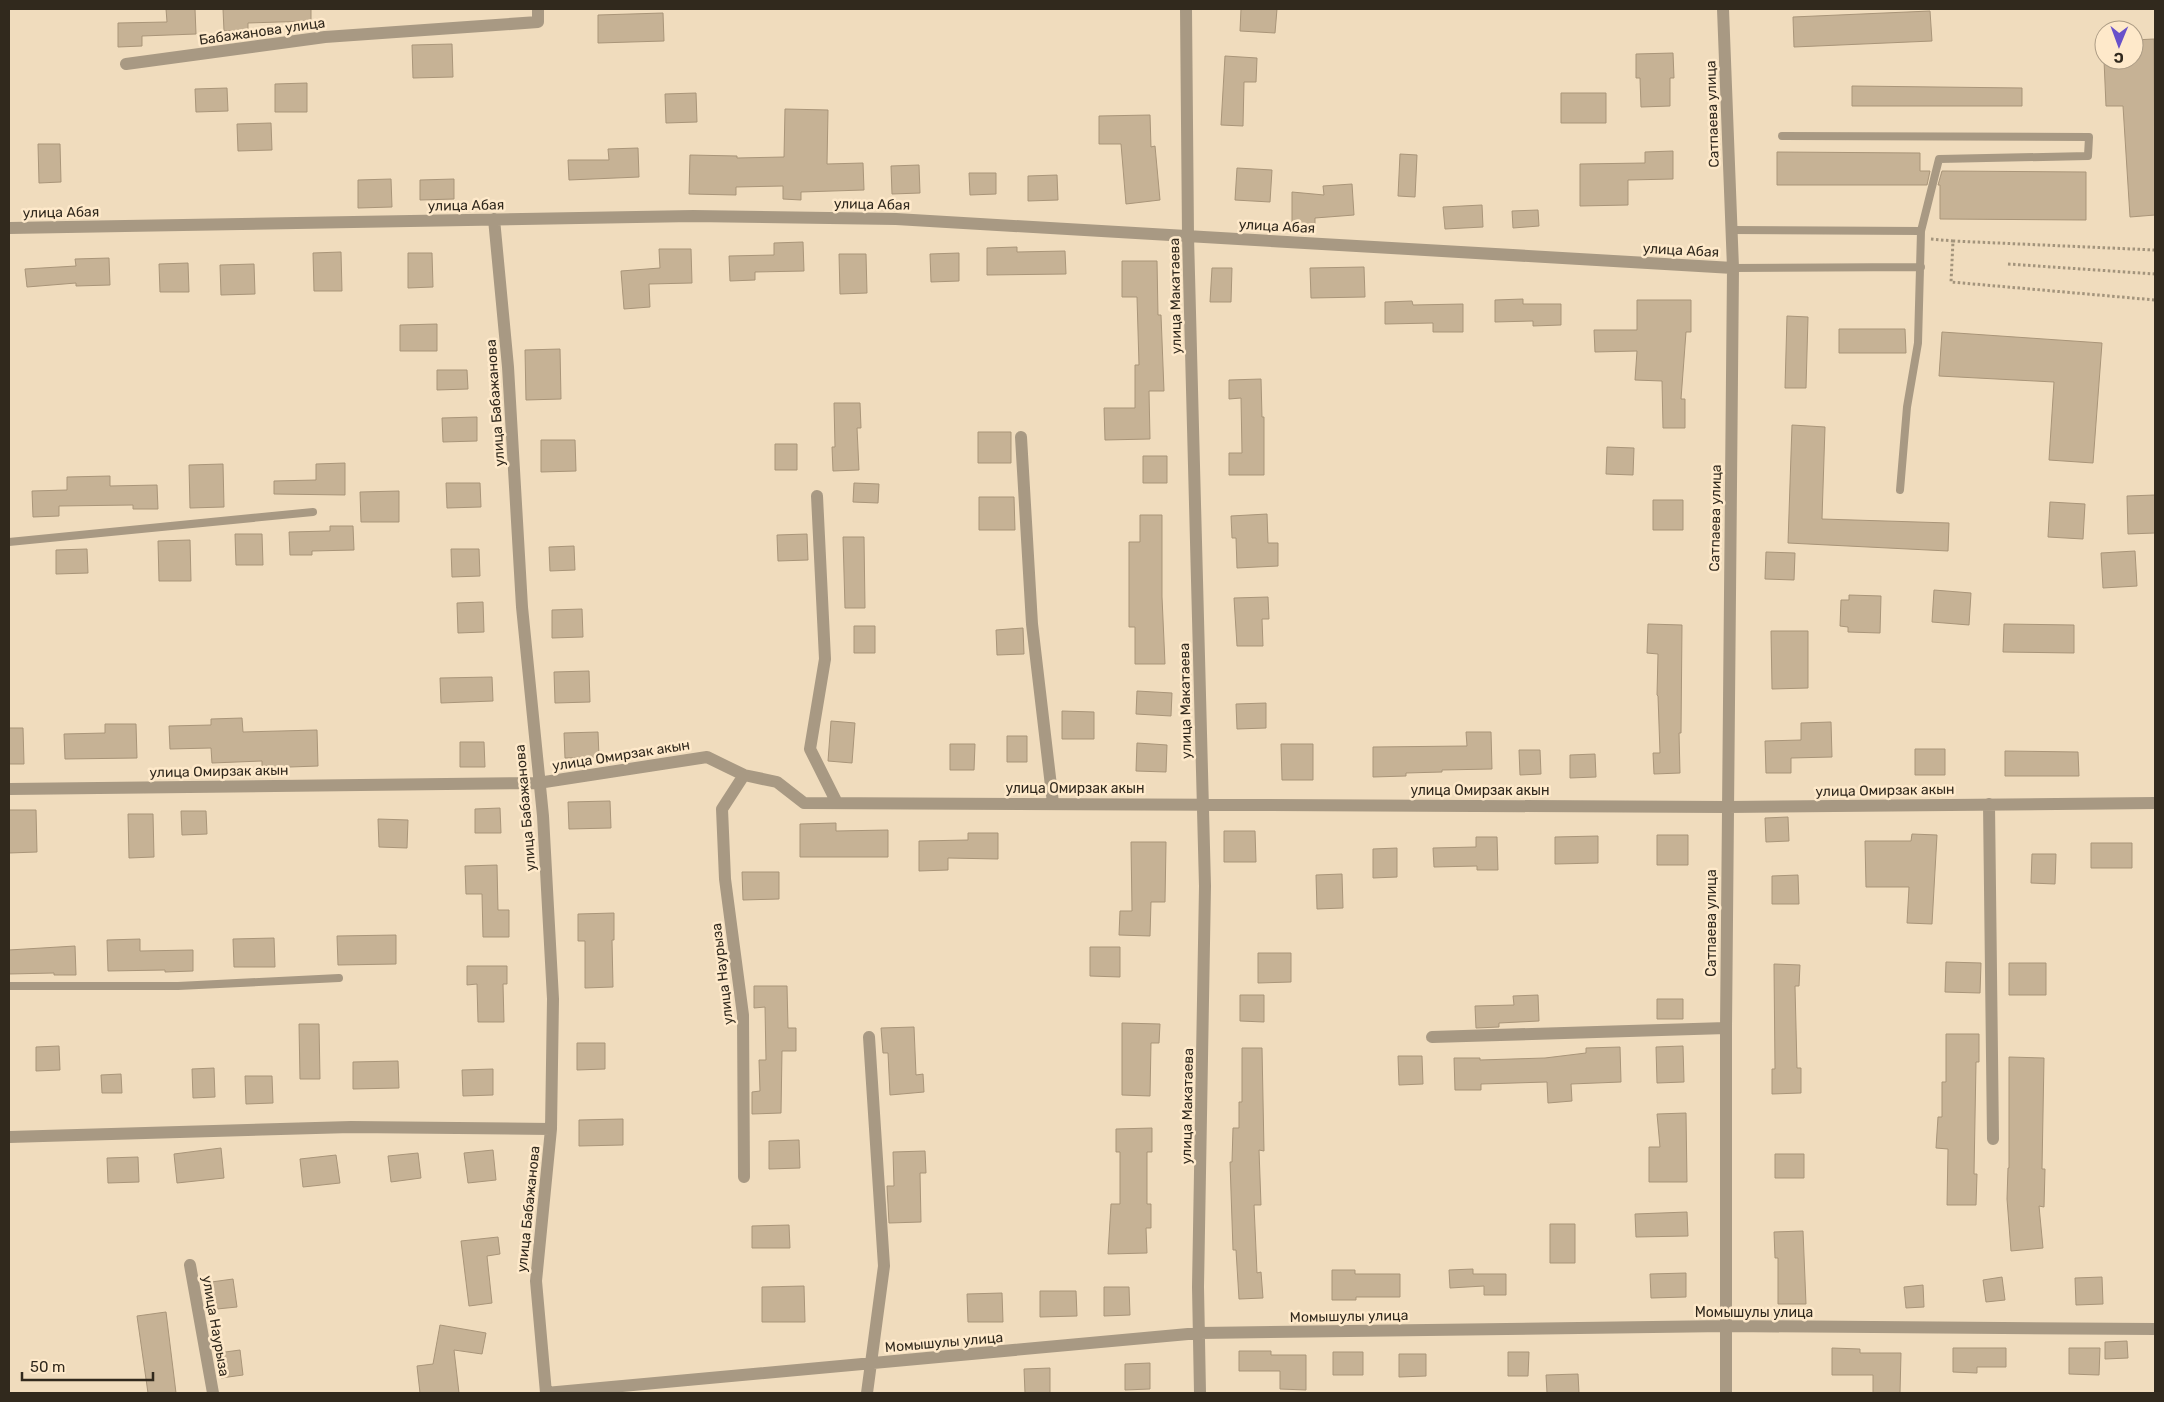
<svg xmlns="http://www.w3.org/2000/svg" width="2164" height="1402" font-family="Rubik,sans-serif">
	<style>
		.building { fill: #c6b295; stroke: #a99579 }
		.lines { fill: none; stroke-linecap: round; stroke-linejoin: round }
		.path { stroke: #a3947c; stroke-width: 3; stroke-dasharray: 2.5 2.5; stroke-linecap: butt }
		.lane { stroke: #a89983; stroke-width: 8 }
		.street { stroke: #a89983; stroke-width: 12 }
		.labels { text-anchor: middle; stroke-width: 5; stroke-linejoin: round; paint-order: stroke }
		.street-label { font-size: 14px; fill: #31291d; stroke: #fee9ca }
	</style>
	<rect width="100%" height="100%" fill="#f0dcbd"/>
	<!-- building -->
	<path class="building" d="M166,9h29l1,25 -54,2v10l-24,1v-24l49,-1z
		M223,9h88v12l-63,2v8h-24z
		M1241,9h36l-2,24 -35,-2z
		M1930,11l2,30 -138,6 -1,-30z
		M663,13l1,28 -66,2v-28z
		M2154,39l1,176 -25,2 -7,-111h-17l-2,-46h30v-20z
		M452,44l1,33 -40,1 -1,-33z
		M1673,53l1,25h-4v28l-29,1 -1,-29h-4v-24z
		M1225,56l32,2 -1,24h-12l-1,44 -22,-1z
		M307,83v29h-32v-28z
		M1852,86l170,2v18h-170z
		M227,88l1,23 -32,1 -1,-23z
		M696,93l1,29 -31,1 -1,-29z
		M1561,93h45v30h-45z
		M785,109l43,1 -1,54 36,-1 1,27 -63,2v8l-18,-1v-13l-47,1v8l-47,-1 1,-39 47,1v2l47,-1z
		M1150,115l1,32 4,-1 5,54 -34,4 -5,-60h-22v-28z
		M271,123l1,27 -34,1 -1,-27z
		M38,144h22l1,38 -22,1z
		M638,148l1,29 -70,3 -1,-20h41l-1,-11z
		M1673,151v28l-45,1v25l-48,1v-42l65,-1v-11z
		M1777,152l143,1v18h10l-3,14h-150z
		M1400,154l17,1 -2,42 -17,-1z
		M919,165l1,28 -28,1 -1,-28z
		M1237,168l35,2 -2,32 -35,-2z
		M1942,171l144,1v48l-146,-1v-34h-2z
		M969,173h27v21l-26,1z
		M1057,175l1,25 -30,1v-25z
		M391,179l1,28 -34,1v-28z
		M454,179v20l-34,1v-20z
		M1352,184l2,31 -39,3v15l-23,-1v-40l32,3 -1,-9z
		M1482,205l1,22 -38,2 -2,-22z
		M1538,210l1,16 -26,2 -1,-17z
		M803,242l1,29 -49,1v8l-25,1 -1,-25 45,-1v-12z
		M1017,247v5l48,-1 1,23 -79,1v-27z
		M659,249h32l1,34 -43,1 1,23 -26,2 -3,-38 39,-3z
		M341,252l1,39h-28l-1,-38z
		M408,253h24l1,34 -25,1z
		M959,253v28l-28,1 -1,-28z
		M839,254h27l1,39 -27,1z
		M109,258l1,27 -34,1v-3l-49,4 -2,-18 51,-3 -1,-7z
		M1122,261h35l1,54h3l3,76h-15l1,48 -45,1 -1,-32h31v-43h4l-2,-68h-15z
		M188,263l1,29h-29l-1,-28z
		M254,264l1,30 -34,1 -1,-30z
		M1364,267l1,30 -54,1 -1,-30z
		M1212,268h20l-1,34h-21z
		M1523,299v5h38v21l-28,1v-5l-38,1v-22z
		M1637,300h54v32h-5l-5,67h4v29h-22l-1,-47 -27,-1 2,-29 -42,1 -1,-22h43z
		M1412,301l1,4 50,-1v28h-30v-9l-48,1v-22z
		M1787,316l21,1 -2,71h-21z
		M437,324v27h-37v-26z
		M1839,329h66l1,24h-67z
		M1942,332l160,11 -9,120 -44,-3 5,-78 -115,-6z
		M560,349l1,50 -35,1 -1,-50z
		M437,370h30l1,19 -31,1z
		M1261,379l1,38h2v58h-35v-22h13l-1,-55 -12,1v-19z
		M834,403h26l1,25h-4l2,42 -26,1 -1,-24h3z
		M477,417v24l-34,1 -1,-24z
		M1792,425l33,2 -3,92 127,4 -1,28 -160,-8z
		M978,432h33v31h-33z
		M541,440h34l1,31 -35,1z
		M775,444h22v26h-22z
		M1607,447l27,1 -1,27 -27,-1z
		M1143,456h24v27h-24z
		M345,463v32l-71,-1v-13l42,-1v-16z
		M223,464l1,43 -34,1 -1,-43z
		M110,476v10l47,-1 1,24h-25v-4l-74,1v10l-26,1 -1,-26 35,-1v-13z
		M446,483h34l1,24 -34,1z
		M854,483l25,1 -1,19 -25,-1z
		M399,491v31h-38l-1,-30z
		M2155,495v38l-27,1 -1,-38z
		M979,497h35l1,33h-36z
		M1653,500h30v30h-30z
		M2050,502l35,2 -2,35 -35,-2z
		M1267,514l1,29h10v23l-41,2 -1,-30h-4l-1,-22z
		M1140,515h22v82l3,67h-30v-37h-6v-85h11z
		M330,526h23l1,24 -42,1v4h-22l-1,-23 41,-1z
		M235,534h27l1,31h-27z
		M807,534l1,26 -30,1 -1,-26z
		M843,537h21l1,71h-20z
		M190,540l1,41h-32l-1,-40z
		M574,546l1,24 -25,1 -1,-24z
		M87,549l1,24 -32,1v-24z
		M451,549h28l1,27 -28,1z
		M2135,551l2,35 -34,2 -2,-35z
		M1766,552l29,1 -1,27 -29,-1z
		M1934,590l37,3 -2,32 -37,-3z
		M1849,595l32,1 -1,37 -32,-1v-5l-8,-1 1,-26h8z
		M1268,597l1,22h-7l1,27h-26l-3,-48z
		M483,602l1,30 -26,1 -1,-30z
		M582,609l1,28 -31,1v-28z
		M1648,624l34,1 -1,108h-2l1,40 -26,1 -1,-21h7l-2,-57 -1,-1 1,-41 -11,-1z
		M2004,624l70,1v28l-71,-1z
		M854,626h21v27h-21z
		M1023,628l1,26 -27,1 -1,-25z
		M1771,631h37v57l-36,1z
		M589,671l1,31 -35,1 -1,-31z
		M492,677l1,24 -52,2 -1,-25z
		M1137,691l35,2 -1,23 -35,-2z
		M1266,703v25l-29,1 -1,-25z
		M1062,711l32,1v27h-32z
		M242,718l1,14 74,-2 1,36 -56,2v-7l-50,2 -1,-15 -41,1 -1,-23 42,-1v-6z
		M831,721l24,2 -3,40 -24,-2z
		M1831,722l1,35 -41,1v15h-25l-1,-32 36,-1v-17z
		M105,724h31l1,34 -72,1 -1,-25 41,-1z
		M9,728h14l1,36h-15z
		M598,732l1,25 -34,1 -1,-25z
		M1466,732h25l1,37 -50,1v2l-36,1v3l-33,1v-30l94,-1z
		M1007,736h20v26h-20z
		M460,742h24l1,25h-25z
		M1137,743l30,2 -1,27 -30,-1z
		M950,744h25l-1,26h-24z
		M1281,744h32v36h-31z
		M1915,749h30v26h-30z
		M1519,750h21l1,24 -21,1z
		M2005,751l73,1 1,24h-74z
		M1595,754l1,23 -26,1v-23z
		M610,801l1,27 -42,1 -1,-27z
		M500,808l1,25h-26v-24z
		M9,810h27l1,42 -28,1z
		M181,811h25l1,23 -25,1z
		M128,814h25l1,43 -25,1z
		M1788,817l1,24 -23,1 -1,-24z
		M378,819l30,1 -1,28 -28,-1z
		M836,823v8l52,-1v27h-88v-33z
		M1224,831h31l1,31h-32z
		M968,833h30v26l-50,-1v12l-29,1v-30l49,-1z
		M1912,834l25,1 -5,89 -25,-1 2,-36h-43l-1,-46h46z
		M1657,835h31v30h-31z
		M1598,836v27l-43,1v-27z
		M1476,837h21l1,33h-21v-4l-43,1 -1,-19 43,-1z
		M1131,842h35l-1,60h-14l-1,34 -31,-1 1,-24h12z
		M2091,843h41v25h-41z
		M1397,848v29l-24,1v-29z
		M2032,854h24l-1,30 -24,-1z
		M497,865l1,45h11v27h-26l-1,-43h-16l-1,-28z
		M742,872h37v27l-36,1z
		M1342,874l1,34 -26,1 -1,-34z
		M1798,875l1,29h-27v-28z
		M614,913v27h-2l1,47 -28,1v-47h-7v-27z
		M396,935v29l-58,1 -1,-29z
		M274,938l1,29h-41l-1,-28z
		M140,939v12l53,-1v21l-28,1v-2l-57,1 -1,-31z
		M75,946l1,29h-22v-2l-45,1v-24z
		M1090,947h30v30l-30,-1z
		M1258,953h33v29l-33,1z
		M1946,962l35,1 -1,30 -35,-1z
		M2009,963h37v32h-37z
		M1774,964l26,1 -1,21h-4l2,82h4v25l-29,1v-25h3z
		M467,966h40v18h-4l1,38h-26l-1,-38 -10,1z
		M754,986h33l1,42h8v23h-14l-1,62 -29,1v-22l8,-1 -1,-31h7l-1,-53 -11,1z
		M1240,995h24v27l-24,-1z
		M1538,995l1,26 -40,2v4l-23,1 -1,-22 39,-1 -1,-9z
		M1657,999h26v20h-26z
		M1122,1023l38,1 -1,19h-8l-1,53 -28,-1z
		M299,1024h20l1,55h-20z
		M914,1027l2,48 7,-1 1,18 -34,3 -2,-42h-5l-2,-25z
		M1946,1034h33v28h-3l-2,112h3l-1,31h-29l1,-56 -12,-1 2,-31h4v-35h4z
		M577,1043h28v26l-28,1z
		M59,1046l1,24 -24,1v-24z
		M1683,1046l1,36 -27,1 -1,-36z
		M1620,1047l1,35 -50,2 1,17 -24,2 -1,-21 -66,2v6h-26l-1,-32h26v2l65,-2 41,-5v-5z
		M1242,1048h20l2,103 -5,-1 2,55h-7l3,68 4,-1 2,26 -24,1 -3,-49h-3l-3,-88h2l1,-34h6v-26h3z
		M1398,1056h24l1,28 -24,1z
		M2009,1057l35,1 -2,111h3l-1,38 -5,-1 4,42 -32,3 -4,-52 1,-31h1z
		M398,1061l1,27 -46,1v-27z
		M214,1068l1,29 -22,1 -1,-29z
		M493,1069v26l-30,1 -1,-26z
		M121,1074l1,19h-20l-1,-18z
		M245,1076h27l1,27 -27,1z
		M1686,1113l1,69h-38v-35h11l-3,-33z
		M623,1119v26l-44,1v-26z
		M1152,1128v24h-5v52h4v24h-5l1,25 -39,1 3,-50h9v-52h-4v-23z
		M799,1140l1,28 -31,1v-28z
		M221,1148l3,30 -47,5 -3,-29z
		M493,1150l3,30 -28,3 -4,-30z
		M925,1151l1,22h-6l1,49 -32,1 -2,-37h7l-1,-34z
		M418,1153l3,25 -30,4 -3,-26z
		M1775,1154h29v24h-29z
		M336,1155l4,28 -37,4 -3,-28z
		M138,1157l1,25 -31,1 -1,-25z
		M1687,1212l1,24 -52,1 -1,-23z
		M1550,1224h25v39h-25z
		M789,1225l1,23h-38v-22z
		M1803,1231l3,73h-28v-46h-3l-1,-26z
		M498,1237l2,17 -13,2 5,47 -23,3 -8,-65z
		M1473,1269v5h33v21h-22v-9l-34,2 -1,-18z
		M1332,1270h23v4h45v23h-44v3h-24z
		M1686,1273v24l-35,1 -1,-24z
		M2002,1277l3,23 -19,2 -3,-22z
		M2102,1277l1,27 -27,1 -1,-27z
		M233,1279l4,28 -30,3 -3,-27z
		M1923,1285l1,22 -18,1 -2,-21z
		M804,1286l1,36h-43v-35z
		M1104,1287h25l1,28 -26,1z
		M1040,1291h36l1,25 -37,1z
		M1002,1293l1,29h-35l-1,-28z
		M166,1312l10,81h-28l-11,-77z
		M440,1325l46,8 -4,21 -28,-4 5,43h-39l-3,-27 16,-2z
		M2127,1341l1,17 -23,1v-17z
		M1832,1348l28,1v4h41l-1,40h-27v-18h-41z
		M1953,1348h53v19h-29v6l-24,-1z
		M2069,1348h31l-1,27 -30,-1z
		M240,1350l3,25 -22,3 -3,-25z
		M1239,1351h32v4h35v35l-26,-1v-18h-41z
		M1333,1352h30v23h-30z
		M1508,1352h21l-1,24h-20z
		M1399,1354h27v22l-27,1z
		M1150,1363v26l-25,1v-26z
		M1050,1368v25h-25l-1,-24z
		M1578,1374l1,19h-32l-1,-18z"/>
	<g class="lines">
		<!-- path -->
		<path class="path" d="M1931,239l22,2
			M2155,250l-202,-9 -2,41 204,18
			M2008,264l147,10"/>
		<!-- lane -->
		<path class="lane" d="M1782,136l307,1 -1,19 -149,3 -18,72 -3,112 -11,64 -7,83
			M1732,230l189,1
			M1733,268l188,-1
			M9,542l304,-30
			M9,986h169l161,-8"/>
		<!-- street -->
		<path class="street" d="M1186,9l2,227 17,650 -7,401 2,106
			M1723,9l10,259 -7,760v365
			M126,64l199,-27 213,-15v-13
			M494,219l14,148 14,240 21,209 10,183 -2,130 -15,152 10,112 653,-60 527,-7 429,3
			M9,228l684,-12 203,3 837,49
			M1021,437l11,187 21,179
			M817,496l8,163 -15,90 27,54
			M9,789l529,-6 169,-26 37,18 33,7 27,21 923,4 428,-4
			M1989,804l4,335
			M1432,1037l294,-9
			M9,1137l342,-10 200,2
			M744,1177l-1,-162 -18,-136 -3,-70 22,-34
			M190,1265l23,128
			M867,1393l17,-127 -15,-229"/>
	</g>
	<g class="labels">
		<!-- street labels -->
		<g class="street-label">
			<text transform="translate(262 31) rotate(-8)" y="5">Бабажанова улица</text>
			<text transform="translate(1712 114) rotate(-92)" y="5">Сатпаева улица</text>
			<text transform="translate(872 204) rotate(1)" y="5">улица Абая</text>
			<text transform="translate(466 205) rotate(-1)" y="5">улица Абая</text>
			<text transform="translate(61 212) rotate(-1)" y="5">улица Абая</text>
			<text transform="translate(1277 226) rotate(3)" y="5">улица Абая</text>
			<text transform="translate(1681 250) rotate(3)" y="5">улица Абая</text>
			<text transform="translate(1175 296) rotate(-91)" y="5">улица Макатаева</text>
			<text transform="translate(495 403) rotate(-94)" y="5">улица Бабажанова</text>
			<text transform="translate(1715 518) rotate(-89)" y="5">Сатпаева улица</text>
			<text transform="translate(1185 701) rotate(-91)" y="5">улица Макатаева</text>
			<text transform="translate(621 755) rotate(-9)" y="5">улица Омирзак акын</text>
			<text transform="translate(219 771) rotate(-1)" y="5">улица Омирзак акын</text>
			<text x="1075" y="793">улица Омирзак акын</text>
			<text x="1480" y="795">улица Омирзак акын</text>
			<text transform="translate(1885 790) rotate(-1)" y="5">улица Омирзак акын</text>
			<text transform="translate(525 808) rotate(-95)" y="5">улица Бабажанова</text>
			<text transform="translate(1711 923) rotate(-90)" y="5">Сатпаева улица</text>
			<text transform="translate(722 974) rotate(-97)" y="5">улица Наурыза</text>
			<text transform="translate(1187 1106) rotate(-89)" y="5">улица Макатаева</text>
			<text transform="translate(528 1209) rotate(-84)" y="5">улица Бабажанова</text>
			<text x="1754" y="1317">Момышулы улица</text>
			<text transform="translate(1349 1316) rotate(-1)" y="5">Момышулы улица</text>
			<text transform="translate(216 1326) rotate(80)" y="5">улица Наурыза</text>
			<text transform="translate(944 1342) rotate(-5)" y="5">Момышулы улица</text>
		</g>
	</g>
	<!-- border -->
	<rect width="2164" height="1402" fill="none" stroke="#31291d" stroke-width="20"/>
	<!-- north arrow -->
	<g transform="translate(2119 45) rotate(181)"><circle r="24" fill="#fee9ca" stroke="#ac9c85"/>
	<path d="M0-4L9 19L0 12L-9 19Z" fill="#6851ca"/>
	<text y="-8" font-size="14" font-weight="bold" text-anchor="middle" fill="#31291d">С</text>
	</g>
	<!-- scale -->
	<path d="M22 1372v8h131v-8" fill="none" stroke="#31291d" stroke-width="2.5"/>
	<text x="30" y="1372" font-size="15" fill="#31291d" stroke="#fee9ca" stroke-width="4" paint-order="stroke">50 m</text>
</svg>
